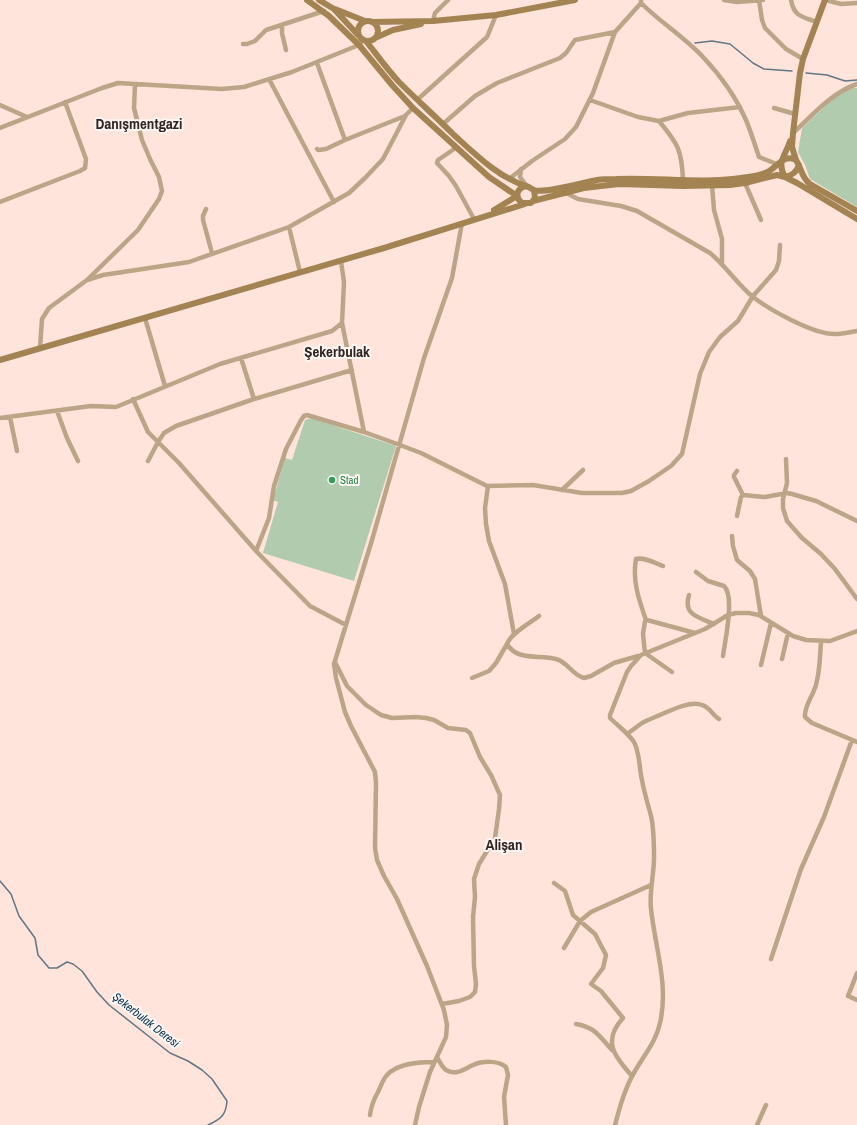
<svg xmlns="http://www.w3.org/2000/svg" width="857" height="1125" font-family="'Archivo Narrow',sans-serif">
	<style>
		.green { fill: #b0cbae }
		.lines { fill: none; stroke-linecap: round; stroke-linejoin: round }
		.stream { stroke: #637686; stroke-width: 1.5 }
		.street { stroke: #bca586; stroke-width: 4.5 }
		.secondary { stroke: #a48353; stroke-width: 6 }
		.leisure-dot { fill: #2e9e5b; stroke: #fdf6f4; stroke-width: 1.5 }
		.labels { text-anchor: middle; stroke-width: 4; stroke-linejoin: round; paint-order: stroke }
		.leisure-label { font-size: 11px; fill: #27864d; stroke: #fdf6f4; text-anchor: start }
		.water-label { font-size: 12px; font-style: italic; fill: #08344f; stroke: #fdf6f4 }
		.district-label { font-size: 15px; font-weight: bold; fill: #312521; stroke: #fdf6f4 }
	</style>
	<rect width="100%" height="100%" fill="#fee4db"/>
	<!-- green -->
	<path class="green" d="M851,88h6v119l-47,-28 -5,-14 -7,-13 4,-24 32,-30z
		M311,418l85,28 -42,135 -91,-28 15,-51 -5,-2 12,-42 7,2 13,-40z"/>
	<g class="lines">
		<!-- stream -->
		<path class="stream" d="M695,43l17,-2 18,3 23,19 11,6 28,2
			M806,73l21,2 18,6 12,-1
			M0,881l11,13 8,22 16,22 3,17 11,13h8l10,-6 6,2 9,7 15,21 12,13 61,48 18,8 14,9 10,9 15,22c-1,14 -6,18 -19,24"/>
		<!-- street -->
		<path class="street" d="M724,0l13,2 26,-2
			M759,0l3,20 3,8 21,21 17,10
			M791,0c3,17 12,17 26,22
			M826,0l15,4 16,-1
			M641,3c19,19 43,34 62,54 17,18 33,40 43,63 5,12 9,25 13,37l20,8
			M433,21l2,-8 13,-13
			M282,25v8l4,17
			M243,44h4l8,-3 11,-11 58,-19
			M317,63l28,77
			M269,79l65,123
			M417,100l70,-63 9,-22
			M590,100l48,17 21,4c19,23 23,29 24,60
			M0,105l27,12
			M774,108l21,6
			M659,121l29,-8 52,-6
			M443,124l32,-28 22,-13 63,-25 6,-5 9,-13 40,-8
			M0,128l102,-40 16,-5 104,6 22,-2 48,-15 67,-27 4,-5
			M793,133c19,-17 38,-40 64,-49
			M457,147l-19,13 -1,3 12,13 7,10 18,33
			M317,149l1,1 8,-1 19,-9 60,-24
			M521,169l-1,8 6,8
			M509,179l23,-18 33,-22 11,-12 17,-34 22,-61 26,-29v-3
			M745,183l16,37
			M712,185l2,25 8,29v25
			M566,193l12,6 43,7 16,5 73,42c16,13 27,31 43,44 17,13 61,38 83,37 7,0 14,-2 21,-3
			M0,202l80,-31 5,-3 1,-9 -21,-57
			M206,209l-3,7v4l9,33
			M289,227l11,45
			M87,280l16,-5 86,-13 100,-35 60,-34 16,-15 18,-19 23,-44 7,-7
			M145,318l20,68
			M342,323l22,109
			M40,348l2,-29 7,-11 38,-28 51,-50 21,-31 3,-8 -3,-14 -9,-18 -8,-19 -8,-32 1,-24
			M241,358l13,41
			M133,399l15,33 31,31 77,88 54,55 36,19
			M57,411l10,27 11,23
			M10,417l7,34
			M0,418l91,-12 25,1 104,-43 112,-33 10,-8 2,-41 -3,-21
			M786,459l1,24 -4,16v9l4,13 15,17 19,16 14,15 22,30
			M148,461l10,-19 6,-9 12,-7 78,-27 98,-29
			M737,471l-3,4v2l9,18
			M488,486l-3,22 1,16 3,17 16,43 9,50
			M562,490l21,-20
			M737,516l4,-19 2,-2 22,2 22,-4 5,1 24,7 41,20
			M732,536l1,10 4,14 13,11 5,8 6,37
			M256,551l13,-33 5,-32 12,-37 15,-29 3,-4 3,-1 57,17 36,13 21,8 66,33 46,-1 49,8h40l9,-2 18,-10 22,-15 11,-12 18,-80 9,-22 11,-15 18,-16 15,-25 23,-26 3,-9 1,-16
			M696,572l12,9 16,5c11,10 1,55 -1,70
			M689,595c-6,20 9,22 25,29
			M539,616c-9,7 -29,18 -32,28 11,18 33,10 49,15 12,3 16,16 28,19l7,-2 23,-13 24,-7
			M646,620c-7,-20 -14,-39 -10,-61 9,-2 19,4 27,7
			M821,641c-1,15 -1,30 -5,44 -3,11 -12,21 -11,32l7,6 45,19
			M782,659l6,-26
			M335,662l12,24 19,19 15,10 11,3 24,-1 10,1 8,2 14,8 18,2 4,3 10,24 11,18 9,20 -1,14 -4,29 -16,26 -5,15 1,18 -2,20 1,49 2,18 -1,8 -5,5 -11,4 -17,3
			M761,665l10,-42
			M672,672l-27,-19 -2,-19 2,-13 2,-1 48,13
			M472,678l17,-7 7,-8 11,-19
			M627,734l15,-11 6,-3c14,-5 41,-21 54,-15 8,2 10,10 17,14
			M554,883l11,8 8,24 22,19 11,21 -3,13 -12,16 10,7 22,27c-21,23 -9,38 9,58
			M564,948l16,-27 11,-9 60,-27
			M771,959l30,-90 23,-52 28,-77
			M857,973l-9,23 9,4
			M576,1024c19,3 24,13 36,26
			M437,1057c2,4 5,10 9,13 10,6 18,-1 27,-5 9,-4 25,-5 33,2l2,8 -4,22 2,28
			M370,1115c1,-8 4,-16 8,-23 3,-6 5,-13 9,-17 11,-12 32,-13 47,-13
			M415,1125l4,-18 11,-35 16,-35 1,-12 -3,-15 -17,-44 -30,-67 -13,-23 -7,-16 -2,-12 1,-65 -1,-11 -24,-46 -6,-14 -9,-34 -2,-14 38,-124 52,-182 28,-80 10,-55
			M615,1125c5,-19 10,-37 20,-54 9,-16 21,-29 25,-48 9,-38 -5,-76 -9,-114 -2,-17 3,-34 3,-51 0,-14 0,-29 -3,-42 -3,-12 -7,-24 -9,-36 -3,-12 -2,-27 -8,-38 -6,-9 -16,-16 -24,-24v-3l17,-43 4,-6 10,-11 64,-26 23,-14 8,-2h13l10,2 34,21 13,4 24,1 27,-10
			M757,1125l9,-20"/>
		<!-- secondary -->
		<path class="secondary" d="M307,0l22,16 30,29 33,40 21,23 76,69 28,19 -23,14
			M319,0l15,9 24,26
			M335,9l30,12
			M358 31a10 10 0 1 1 20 0a10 10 0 1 1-20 0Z
			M372,22l61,-1 63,-6 79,-15
			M375,38l18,-8 28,-6
			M366,41c11,14 21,28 33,41 18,18 37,35 55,53 22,20 44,42 72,51
			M790,141c-4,14 -14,21 -5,36 7,-2 11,-4 14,-12
			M796,160l-4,-13 1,-14 7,-60 3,-14 22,-59
			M534,190l1,8 -4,5h-9c-8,-6 -5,-15 4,-17 4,1 5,3 8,4 10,4 51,-8 63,-10 6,-1 13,-1 19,-1 42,-2 83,5 125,-1 8,-1 17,-2 24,-5 12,-4 17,-20 31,-13 6,9 5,17 14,24l47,27
			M533,201l51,-13 35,-4 64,2 47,-1 15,-2 32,-8 8,2 12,6 60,36
			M0,360l384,-112 141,-44"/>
	</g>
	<!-- markers -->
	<circle class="leisure-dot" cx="332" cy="480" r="4"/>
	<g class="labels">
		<!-- leisure labels -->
		<g class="leisure-label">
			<text x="340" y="484">Stad</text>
		</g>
		<!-- water labels -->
		<g class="water-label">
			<text transform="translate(146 1020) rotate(38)" y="4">Şekerbulak Deresi</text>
		</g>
		<!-- district labels -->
		<g class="district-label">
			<text x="139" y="129">Danışmentgazi</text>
			<text x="337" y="357">Şekerbulak</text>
			<text x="504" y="850">Alişan</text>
		</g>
	</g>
</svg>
